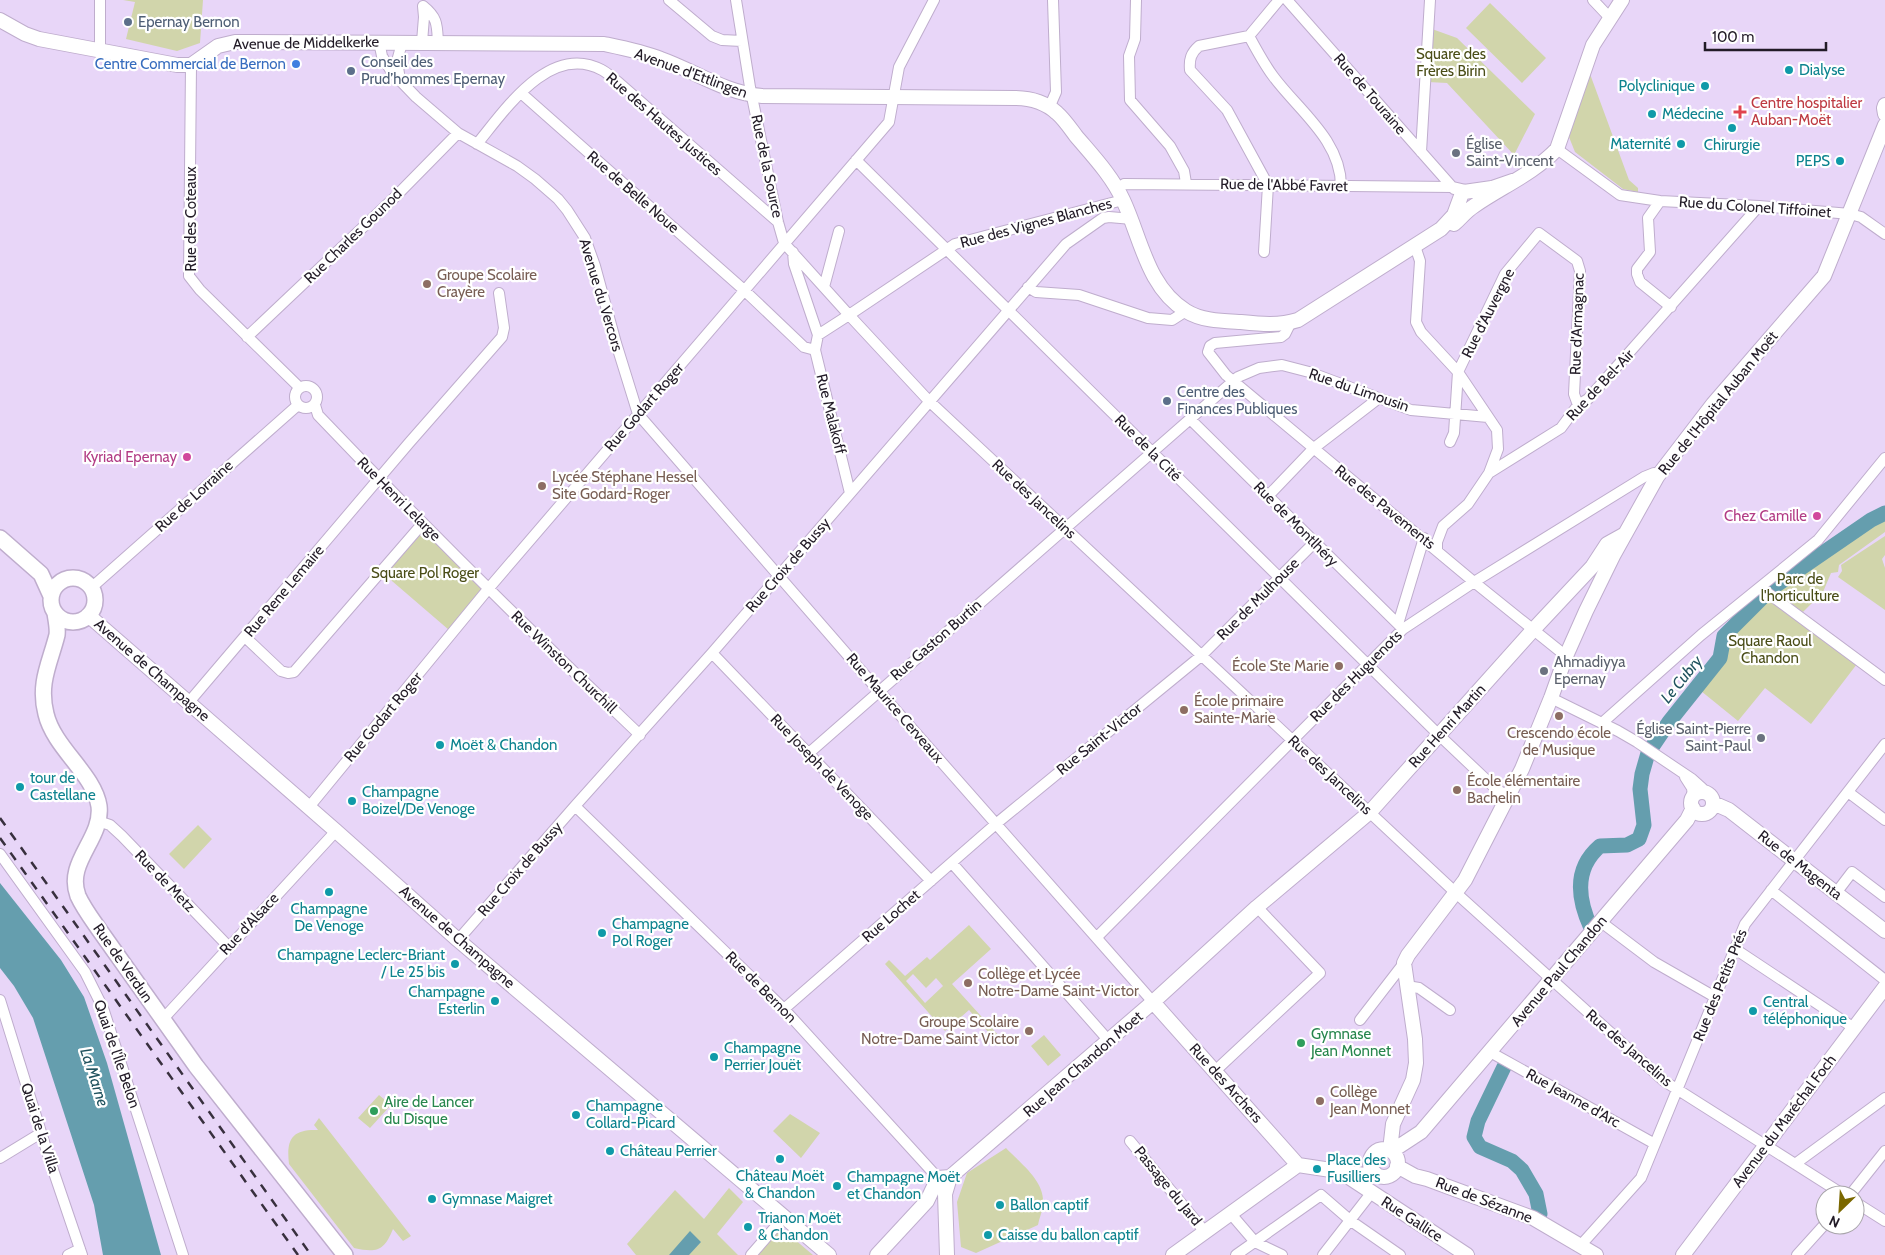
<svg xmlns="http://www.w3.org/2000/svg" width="1885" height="1255" font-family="Cabin,sans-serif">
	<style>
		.green { fill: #d1d5ab; fill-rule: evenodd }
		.water { fill: #659eae }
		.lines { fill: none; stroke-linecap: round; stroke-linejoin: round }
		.river { stroke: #659eae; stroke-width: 15 }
		.street-casing { stroke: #bfadcd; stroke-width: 12 }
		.secondary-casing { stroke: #bfadcd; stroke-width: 16 }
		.primary-casing { stroke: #bfadcd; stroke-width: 18 }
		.street { stroke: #fff; stroke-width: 10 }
		.secondary { stroke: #fff; stroke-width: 14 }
		.primary { stroke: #fff; stroke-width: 15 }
		.rail { stroke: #38303e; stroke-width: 2.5; stroke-dasharray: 9 9; stroke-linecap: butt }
		.service-dot { fill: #5c6f8a; stroke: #fff; stroke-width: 2 }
		.shop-dot { fill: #3f7fe0; stroke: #fff; stroke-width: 2 }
		.culture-dot { fill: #0f9aa8; stroke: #fff; stroke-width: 2 }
		.health-dot { fill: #e0444e; stroke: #fff; stroke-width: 2 }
		.worship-dot { fill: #6b7280; stroke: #fff; stroke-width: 2 }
		.education-dot { fill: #8d6e63; stroke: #fff; stroke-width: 2 }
		.hotel-dot { fill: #d1479c; stroke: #fff; stroke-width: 2 }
		.leisure-dot { fill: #2e9e5b; stroke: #fff; stroke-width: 2 }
		.labels { text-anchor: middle; stroke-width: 4.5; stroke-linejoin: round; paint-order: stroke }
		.service-label { font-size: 15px; fill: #4e5e75; stroke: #fff; text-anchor: start }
		.street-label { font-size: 15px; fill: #221b27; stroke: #fff }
		.park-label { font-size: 15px; fill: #4a4d17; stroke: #fff }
		.shop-label { font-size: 15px; fill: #366cbe; stroke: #fff; text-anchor: end }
		.culture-label { font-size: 15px; fill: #0d838f; stroke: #fff; text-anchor: start }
		.health-label { font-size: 15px; fill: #be3a42; stroke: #fff; text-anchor: start }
		.worship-label { font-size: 15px; fill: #5b616d; stroke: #fff; text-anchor: start }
		.education-label { font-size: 15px; fill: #785e54; stroke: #fff; text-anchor: start }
		.hotel-label { font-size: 15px; fill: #b23c85; stroke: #fff; text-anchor: end }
		.leisure-label { font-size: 15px; fill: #27864d; stroke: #fff; text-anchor: start }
		.water-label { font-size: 16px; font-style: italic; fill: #21535f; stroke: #fff }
	</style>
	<rect width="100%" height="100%" fill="#e8d6f8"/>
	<!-- green -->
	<path class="green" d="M123,0h80l-3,43 -23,8 -51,-12 9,-37z
		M1490,3l56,55 -24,25 -56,-55z
		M1432,29l25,9 78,76 -21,41 -67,-72 -19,-1z
		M1590,74l39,106 9,8v4l-15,-3 -48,-37 -6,-15z
		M1885,509v23l-46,33 -1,7 -7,1 -8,19 -20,20 -34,-24 99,-70z
		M427,535l55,55 -33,40 -64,-55 34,-39z
		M1885,536v19l-3,4 3,9v42l-47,-33 4,-6 -1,-6z
		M1765,598l92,66 -46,60 -46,-36 -27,33 -37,-30 23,-32 3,-21z
		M198,825l14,14 -28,30 -15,-15z
		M969,925l22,24 -39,35 47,52 -4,4 -26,-30 -24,21 -60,-67 4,-4 16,16 22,-19 3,3zM913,974l13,14 10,-10 7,8 -18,17 -19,-22z
		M1044,1035l17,20 -13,11 -17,-20z
		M379,1095l12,10 -21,23 -12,-10z
		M790,1114l30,19 -19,25 -28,-27z
		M319,1118l92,118 -8,5 -10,-12c-9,22 -16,24 -39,19l-65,-84c-3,-25 3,-35 29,-34l-4,-5z
		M1006,1148c15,16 40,33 37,58 -1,6 -4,13 -5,19l-62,28 -15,-6 -4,-45 10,-29z
		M729,1188l14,14 -26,32 21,21h-102l-9,-11 48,-54 29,29z
		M780,1227l33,28h-57z"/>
	<!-- water -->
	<path class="water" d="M0,883l61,77 23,37 23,66 54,192h-58l-9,-50 -61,-187 -19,-32 -14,-18z
		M690,1231l11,11 -12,13h-20z"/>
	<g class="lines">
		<!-- river -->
		<path class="river" d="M1591,928c-13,-28 -18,-59 9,-82l27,-1 12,-6 5,-14 -4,-36 2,-15 6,-21 21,-31 51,-64 4,-22 48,-48 99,-68 14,-7
			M1504,1067l-26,54 -4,16 6,10 32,14 10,9 14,24 4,20"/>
		<defs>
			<path id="street" d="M669,0l43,36 10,4 20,1
				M736,0l14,87 28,135 6,21 65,72 -31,20
				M1136,0l-1,39 -6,17 1,44 40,46 14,25 2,12
				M1287,0l167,189
				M1593,0l17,18
				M1249,36c7,13 15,28 24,40 25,34 68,64 68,110
				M379,42l3,14 9,15 25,26 42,36 59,33 18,13 23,20 9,11 18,28 10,28 21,77 22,71 240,276 275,312
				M422,42l2,-25 -1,-11c15,12 14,19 15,37
				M100,50v-50
				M191,65l-2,211 11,14 100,98
				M400,80l-3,-19 5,-18
				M521,93l223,197 60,57 11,3
				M1049,108l7,-16 -3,-92
				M477,144c28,-34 73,-102 125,-74 6,3 10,8 16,12l160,140
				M1557,149l63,46 40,6 99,5 91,8 11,3 24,17
				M1421,152l9,-152
				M856,160l583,575 57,54 12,7
				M1117,189l7,-5 329,3 17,4
				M1123,200l-168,44 -106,71 80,86 527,492 208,188 180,114
				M1660,201l-12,17 2,34 -13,17v5l3,8 31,25
				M1415,246l5,15 -4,61 5,10 37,40 39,58 1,19 -9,24
				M793,252l1,12 24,71 -3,15 35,143
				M1264,252l4,-67 -41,-75 -37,-40c-1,-11 1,-17 9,-24l50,-10 30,-36
				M824,287l15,-56
				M1028,287l8,5 43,3 69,23 24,2 14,-9
				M1291,322l-6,12 -4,3 -66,6 -5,3 -2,6 18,23 248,207 92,74
				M247,337l150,-142 61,-62
				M295 397a11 11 0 1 1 22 0a11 11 0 1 1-22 0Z
				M315,405l3,10c104,109 212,216 322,320
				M1190,419l213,210
				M1450,442l4,-9 4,-61 47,-98 34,-41 38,28 3,10 -6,123 4,11
				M1268,496l46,-48 65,-50
				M1437,550v-8l6,-16 25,-22 21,-31 72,-45 17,-23 10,-6 171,-193
				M91,588l207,-183
				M1761,588l124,92
				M1398,624l26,-86
				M245,637l36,34 7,2 6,-1 129,-149
				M712,653l219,228
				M1551,698l67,33 19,11 55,37 10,9 2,4
				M189,702l220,-259 93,-106 2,-9 -5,-35
				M1602,723l99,-88 117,-95 67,-82
				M809,753l429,-376 21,-9 23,-3 27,7 102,38 77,7
				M1685,777l7,11 1,9
				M1848,792l37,28
				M575,806l209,203 154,169
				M309,807l180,-219 400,-466 10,-55 35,-67
				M98,821l12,4 12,11 106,110
				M0,854l85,118 18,36 80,247
				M952,863l157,178
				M1771,890l114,90
				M1836,893l16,-21 33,25
				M1601,922l53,40 61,35
				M1097,937l306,-308 71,-47 170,-105 10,-4 3,4
				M458,940l117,-134 137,-153 354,-409 37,-26 6,-1 23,2
				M1735,949l119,79
				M1407,986l12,2 31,22
				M0,1000l49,158 33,97
				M784,1009l213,-186 204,-167 114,-114
				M163,1019l173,-188
				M1360,1020l44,-57
				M1490,1052l165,92
				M1215,1071l105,-98 -63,-66
				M1130,1141l75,91
				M0,1158l41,-25
				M1795,1164l90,-66
				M1850,1195l35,-44
				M1855,1202l30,19
				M1231,1214l24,28 27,13
				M1580,1246l61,-68 104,-254 140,-180
				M68,1255l12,-6
				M751,1255l33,-38
				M1236,1255l85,-60 30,26 49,34
				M1323,1255l49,-63
				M1797,1255l28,-31"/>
			<path id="secondary" d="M0,20l25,14 14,5 138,26h14l27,-19 17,-4 369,2c19,4 39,8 57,15 34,12 64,34 101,37l252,2c15,0 31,4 43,15 7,6 13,15 19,23 17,20 36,40 47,64 18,38 24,87 63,111 16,10 36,10 55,11 19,2 38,4 57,-2l143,-91 13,-14 7,-19 3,-4 28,-4 26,-9
				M1885,105l-1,3 1,6
				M1454,224c7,-6 12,-13 20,-18 27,-19 59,-32 83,-57l36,-104 29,-45
				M88,615l248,216 122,109 371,315
				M1691 803a11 11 0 1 1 22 0a11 11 0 1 1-22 0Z
				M1713,803l16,7 156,121
				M1153,1002l145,163
				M1370 1163a14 14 0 1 1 28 0a14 14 0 1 1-28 0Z
				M1390,1150l3,-26 20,-44 3,-17 -1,-24 -11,-76 4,-8 57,-75 57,-111 29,-71 15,-42 20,-45 28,-57 43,-77 56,-73 111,-128 61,-151
				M1392,1151l29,-19 266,-312 6,-12
				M1298,1165l66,10 11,-2
				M1397,1166l18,10 12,3 106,39 63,37
				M1338,1170l129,85
				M950,1177l203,-175 104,-95 113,-95 163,-182 59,-63 15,-23 18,-10
				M877,1255l50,-54 11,-23 12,-1
				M947,1255l-2,-61 5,-17
				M1173,1255l125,-90
				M1683,1255l202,-268"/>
			<path id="primary" d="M0,538l41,36 10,22
				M51 600a22 22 0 1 1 44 0a22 22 0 1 1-44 0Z
				M55,613c1,7 3,15 2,22 -7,28 -19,48 -11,79 8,34 48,60 53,92 4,33 -34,56 -21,90 5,11 13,22 20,32l98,138 149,189"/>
		</defs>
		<!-- street casing -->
		<use href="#street" class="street-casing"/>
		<!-- secondary casing -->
		<use href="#secondary" class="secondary-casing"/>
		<!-- primary casing -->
		<use href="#primary" class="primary-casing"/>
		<!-- street -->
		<use href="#street" class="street"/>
		<!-- secondary -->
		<use href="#secondary" class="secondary"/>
		<!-- primary -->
		<use href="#primary" class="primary"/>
		<!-- rail -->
		<path class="rail" d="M0,818l311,437
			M0,838l298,417"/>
	</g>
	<!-- markers -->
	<g class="service-dot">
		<circle cx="128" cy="22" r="5"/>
		<circle cx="351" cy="71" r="5"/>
		<circle cx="1167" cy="401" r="5"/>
	</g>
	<circle class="shop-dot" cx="296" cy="64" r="5"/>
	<g class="culture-dot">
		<circle cx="1789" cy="70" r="5"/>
		<circle cx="1705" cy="86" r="5"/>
		<circle cx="1652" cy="114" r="5"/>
		<circle cx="1732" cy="128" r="5"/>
		<circle cx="1681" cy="144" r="5"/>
		<circle cx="1840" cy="161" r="5"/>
		<circle cx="440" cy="745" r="5"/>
		<circle cx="20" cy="787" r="5"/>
		<circle cx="352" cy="801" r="5"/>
		<circle cx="329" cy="892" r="5"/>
		<circle cx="602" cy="933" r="5"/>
		<circle cx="455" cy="964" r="5"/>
		<circle cx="495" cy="1001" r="5"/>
		<circle cx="1753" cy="1011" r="5"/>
		<circle cx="714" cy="1057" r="5"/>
		<circle cx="576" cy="1115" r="5"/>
		<circle cx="610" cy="1151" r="5"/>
		<circle cx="780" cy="1159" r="5"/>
		<circle cx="1317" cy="1169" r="5"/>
		<circle cx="837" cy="1186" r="5"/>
		<circle cx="432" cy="1199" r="5"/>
		<circle cx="1000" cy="1205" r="5"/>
		<circle cx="748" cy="1227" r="5"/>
		<circle cx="988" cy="1235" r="5"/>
	</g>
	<path class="health-dot" d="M1737.5 104.5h5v5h5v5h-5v5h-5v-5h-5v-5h5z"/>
	<g class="worship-dot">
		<circle cx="1456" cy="153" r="5"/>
		<circle cx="1544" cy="671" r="5"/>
		<circle cx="1761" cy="738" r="5"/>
	</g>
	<g class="education-dot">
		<circle cx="427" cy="284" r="5"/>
		<circle cx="542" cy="486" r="5"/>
		<circle cx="1339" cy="666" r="5"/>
		<circle cx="1184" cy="710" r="5"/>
		<circle cx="1559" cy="716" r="5"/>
		<circle cx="1457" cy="790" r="5"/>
		<circle cx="968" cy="983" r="5"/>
		<circle cx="1029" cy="1031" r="5"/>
		<circle cx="1320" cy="1101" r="5"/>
	</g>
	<g class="hotel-dot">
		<circle cx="187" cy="457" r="5"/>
		<circle cx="1817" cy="516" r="5"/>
	</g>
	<g class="leisure-dot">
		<circle cx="1301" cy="1043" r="5"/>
		<circle cx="374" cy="1111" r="5"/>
	</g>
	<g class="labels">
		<!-- service labels -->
		<g class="service-label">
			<text x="138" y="27">Epernay Bernon</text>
			<text x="361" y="67">Conseil des<tspan x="361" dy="17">Prud’hommes Epernay</tspan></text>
			<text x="1177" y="397">Centre des<tspan x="1177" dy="17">Finances Publiques</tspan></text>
		</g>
		<!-- street labels -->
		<g class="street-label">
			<text transform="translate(306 43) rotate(-1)" y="5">Avenue de Middelkerke</text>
			<text transform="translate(691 73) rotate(20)" y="5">Avenue d'Ettlingen</text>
			<text transform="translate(1370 94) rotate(49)" y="5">Rue de Touraine</text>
			<text transform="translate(664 124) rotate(41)" y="5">Rue des Hautes Justices</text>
			<text transform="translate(767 166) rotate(78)" y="5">Rue de la Source</text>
			<text transform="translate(1284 185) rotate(1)" y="5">Rue de l'Abbé Favret</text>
			<text transform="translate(633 192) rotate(41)" y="5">Rue de Belle Noue</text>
			<text transform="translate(1755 207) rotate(4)" y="5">Rue du Colonel Tiffoinet</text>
			<text transform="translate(191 219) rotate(-90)" y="5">Rue des Coteaux</text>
			<text transform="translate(1036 223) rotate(-15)" y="5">Rue des Vignes Blanches</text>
			<text transform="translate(353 236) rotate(-44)" y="5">Rue Charles Gounod</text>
			<text transform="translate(601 295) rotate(73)" y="5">Avenue du Vercors</text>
			<text transform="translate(1488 313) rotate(-63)" y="5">Rue d'Auvergne</text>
			<text transform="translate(1577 324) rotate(-88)" y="5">Rue d'Armagnac</text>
			<text transform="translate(1600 385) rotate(-47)" y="5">Rue de Bel-Air</text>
			<text transform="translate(1359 390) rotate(19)" y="5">Rue du Limousin</text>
			<text transform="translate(1718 403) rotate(-51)" y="5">Rue de l'Hôpital Auban Moët</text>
			<text transform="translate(644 407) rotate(-49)" y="5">Rue Godart Roger</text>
			<text transform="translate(831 414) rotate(76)" y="5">Rue Malakoff</text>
			<text transform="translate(1148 448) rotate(45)" y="5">Rue de la Cité</text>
			<text transform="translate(194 496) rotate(-42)" y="5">Rue de Lorraine</text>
			<text transform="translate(399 499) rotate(45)" y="5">Rue Henri Lelarge</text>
			<text transform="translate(1034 499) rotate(43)" y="5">Rue des Jancelins</text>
			<text transform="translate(1385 507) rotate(39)" y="5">Rue des Pavements</text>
			<text transform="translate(1296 524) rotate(45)" y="5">Rue de Montlhéry</text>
			<text transform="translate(788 565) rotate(-49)" y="5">Rue Croix de Bussy</text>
			<text transform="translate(284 591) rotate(-50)" y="5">Rue Rene Lemaire</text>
			<text transform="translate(1258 599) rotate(-45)" y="5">Rue de Mulhouse</text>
			<text transform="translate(936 640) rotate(-41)" y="5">Rue Gaston Burtin</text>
			<text transform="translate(564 662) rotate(44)" y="5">Rue Winston Churchill</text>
			<text transform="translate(152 670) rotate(41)" y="5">Avenue de Champagne</text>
			<text transform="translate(1356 676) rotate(-45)" y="5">Rue des Huguenots</text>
			<text transform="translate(895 708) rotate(49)" y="5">Rue Maurice Cerveaux</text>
			<text transform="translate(383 717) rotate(-50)" y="5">Rue Godart Roger</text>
			<text transform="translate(1447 726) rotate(-48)" y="5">Rue Henri Martin</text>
			<text transform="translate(1099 739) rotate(-39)" y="5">Rue Saint-Victor</text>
			<text transform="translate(822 767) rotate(46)" y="5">Rue Joseph de Venoge</text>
			<text transform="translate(1330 775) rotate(43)" y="5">Rue des Jancelins</text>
			<text transform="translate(1800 865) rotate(38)" y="5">Rue de Magenta</text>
			<text transform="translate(520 869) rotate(-49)" y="5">Rue Croix de Bussy</text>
			<text transform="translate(165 881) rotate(46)" y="5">Rue de Metz</text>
			<text transform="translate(891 916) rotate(-41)" y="5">Rue Lochet</text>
			<text transform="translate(249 924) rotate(-47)" y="5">Rue d'Alsace</text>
			<text transform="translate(457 937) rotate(41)" y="5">Avenue de Champagne</text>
			<text transform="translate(123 963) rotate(55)" y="5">Rue de Verdun</text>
			<text transform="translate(1559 971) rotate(-50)" y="5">Avenue Paul Chandon</text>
			<text transform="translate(1720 985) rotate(-68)" y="5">Rue des Petits Prés</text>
			<text transform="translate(761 987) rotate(45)" y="5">Rue de Bernon</text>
			<text transform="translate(1629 1048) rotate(41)" y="5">Rue des Jancelins</text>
			<text transform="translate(117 1054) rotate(71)" y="5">Quai de l'Île Belon</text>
			<text transform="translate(1083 1064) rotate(-41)" y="5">Rue Jean Chandon Moet</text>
			<text transform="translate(1226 1083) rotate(48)" y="5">Rue des Archers</text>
			<text transform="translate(1573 1098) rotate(29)" y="5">Rue Jeanne d'Arc</text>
			<text transform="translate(1784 1121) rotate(-53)" y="5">Avenue du Maréchal Foch</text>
			<text transform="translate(40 1128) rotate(72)" y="5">Quai de la Villa</text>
			<text transform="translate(1168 1186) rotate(51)" y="5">Passage du Jard</text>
			<text transform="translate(1484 1200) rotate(21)" y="5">Rue de Sézanne</text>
			<text transform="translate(1412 1219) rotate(33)" y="5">Rue Gallice</text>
		</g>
		<!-- park labels -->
		<g class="park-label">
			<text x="1451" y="59">Square des<tspan x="1451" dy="17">Frères Birin</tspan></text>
			<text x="425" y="578">Square Pol Roger</text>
			<text x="1800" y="584">Parc de<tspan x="1800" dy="17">l'horticulture</tspan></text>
			<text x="1770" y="646">Square Raoul<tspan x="1770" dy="17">Chandon</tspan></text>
		</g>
		<!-- shop labels -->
		<g class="shop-label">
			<text x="286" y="69">Centre Commercial de Bernon</text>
		</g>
		<!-- culture labels -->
		<g class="culture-label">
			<text x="1799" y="75">Dialyse</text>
			<text x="1695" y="91" text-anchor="end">Polyclinique</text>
			<text x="1662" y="119">Médecine</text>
			<text x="1671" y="149" text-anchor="end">Maternité</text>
			<text x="1732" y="150" text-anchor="middle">Chirurgie</text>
			<text x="1830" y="166" text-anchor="end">PEPS</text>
			<text x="450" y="750">Moёt &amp; Chandon</text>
			<text x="30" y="783">tour de<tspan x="30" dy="17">Castellane</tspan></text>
			<text x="362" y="797">Champagne<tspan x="362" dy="17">Boizel/De Venoge</tspan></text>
			<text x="329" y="914" text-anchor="middle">Champagne<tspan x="329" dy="17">De Venoge</tspan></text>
			<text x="612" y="929">Champagne<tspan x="612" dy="17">Pol Roger</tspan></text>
			<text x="445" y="960" text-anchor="end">Champagne Leclerc-Briant<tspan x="445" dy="17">/ Le 25 bis</tspan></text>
			<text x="485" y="997" text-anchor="end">Champagne<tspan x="485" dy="17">Esterlin</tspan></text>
			<text x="1763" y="1007">Central<tspan x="1763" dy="17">téléphonique</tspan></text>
			<text x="724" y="1053">Champagne<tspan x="724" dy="17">Perrier Jouët</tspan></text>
			<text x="586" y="1111">Champagne<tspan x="586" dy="17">Collard-Picard</tspan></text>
			<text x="620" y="1156">Château Perrier</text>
			<text x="1327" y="1165">Place des<tspan x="1327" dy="17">Fusilliers</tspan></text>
			<text x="780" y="1181" text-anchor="middle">Château Moët<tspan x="780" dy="17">&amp; Chandon</tspan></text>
			<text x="847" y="1182">Champagne Moët<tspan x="847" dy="17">et Chandon</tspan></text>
			<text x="442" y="1204">Gymnase Maigret</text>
			<text x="1010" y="1210">Ballon captif</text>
			<text x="758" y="1223">Trianon Moët<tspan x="758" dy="17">&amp; Chandon</tspan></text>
			<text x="998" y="1240">Caisse du ballon captif</text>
		</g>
		<!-- health labels -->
		<g class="health-label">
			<text x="1751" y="108">Centre hospitalier<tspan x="1751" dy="17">Auban-Moët</tspan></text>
		</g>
		<!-- worship labels -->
		<g class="worship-label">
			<text x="1466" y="149">Église<tspan x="1466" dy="17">Saint-Vincent</tspan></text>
			<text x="1554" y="667">Ahmadiyya<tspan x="1554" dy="17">Epernay</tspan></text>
			<text x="1751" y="734" text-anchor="end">Église Saint-Pierre<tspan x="1751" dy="17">Saint-Paul</tspan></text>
		</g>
		<!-- education labels -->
		<g class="education-label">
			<text x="437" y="280">Groupe Scolaire<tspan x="437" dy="17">Crayère</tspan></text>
			<text x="552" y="482">Lycée Stéphane Hessel<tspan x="552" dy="17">Site Godard-Roger</tspan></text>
			<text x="1329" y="671" text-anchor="end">École Ste Marie</text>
			<text x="1194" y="706">École primaire<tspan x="1194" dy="17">Sainte-Marie</tspan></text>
			<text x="1559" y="738" text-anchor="middle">Crescendo école<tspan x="1559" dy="17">de Musique</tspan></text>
			<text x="1467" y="786">École élémentaire<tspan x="1467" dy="17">Bachelin</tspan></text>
			<text x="978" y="979">Collège et Lycée<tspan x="978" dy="17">Notre-Dame Saint-Victor</tspan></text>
			<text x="1019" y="1027" text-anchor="end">Groupe Scolaire<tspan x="1019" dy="17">Notre-Dame Saint Victor</tspan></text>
			<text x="1330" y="1097">Collège<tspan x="1330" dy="17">Jean Monnet</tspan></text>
		</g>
		<!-- hotel labels -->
		<g class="hotel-label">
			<text x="177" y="462">Kyriad Epernay</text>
			<text x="1807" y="521">Chez Camille</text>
		</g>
		<!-- leisure labels -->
		<g class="leisure-label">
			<text x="1311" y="1039">Gymnase<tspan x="1311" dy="17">Jean Monnet</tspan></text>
			<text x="384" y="1107">Aire de Lancer<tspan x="384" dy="17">du Disque</tspan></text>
		</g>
		<!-- water labels -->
		<g class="water-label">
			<text transform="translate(1681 679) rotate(-51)" y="6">Le Cubry</text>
			<text transform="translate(95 1077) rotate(72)" y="6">La Marne</text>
		</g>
	</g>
	<!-- north arrow -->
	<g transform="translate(1840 1210) rotate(205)"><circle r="24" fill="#ffffff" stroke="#a7a4a9"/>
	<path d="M0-4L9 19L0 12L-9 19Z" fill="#7b6800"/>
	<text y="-8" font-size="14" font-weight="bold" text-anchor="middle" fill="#221b27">N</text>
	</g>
	<!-- scale -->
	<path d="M1705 42v8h121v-8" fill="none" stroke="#221b27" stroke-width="2.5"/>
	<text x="1712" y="42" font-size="15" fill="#221b27" stroke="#ffffff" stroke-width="4" paint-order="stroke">100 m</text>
</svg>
